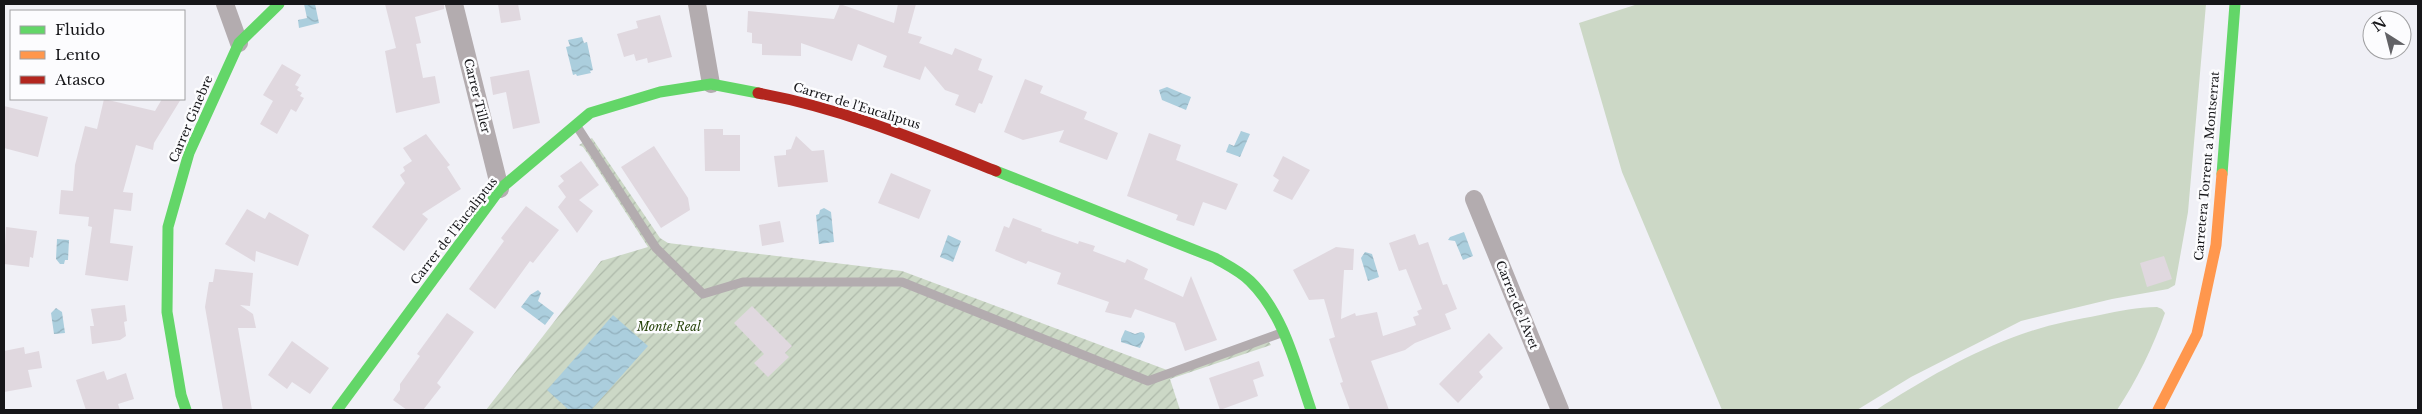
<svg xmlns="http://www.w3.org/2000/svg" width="2422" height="414" font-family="'Libre Baskerville',serif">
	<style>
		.green { fill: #ccd8c6 }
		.garden { fill: url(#garden-furrows) }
		.water { fill: url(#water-waves) }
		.building { fill: #e0d8df }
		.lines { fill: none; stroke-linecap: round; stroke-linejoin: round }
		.lane { stroke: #b3acaf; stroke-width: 9 }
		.street { stroke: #b3acaf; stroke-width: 18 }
		.fast { stroke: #63d668; stroke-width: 11 }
		.slow { stroke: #ff974d; stroke-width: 11 }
		.jam { stroke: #b3261e; stroke-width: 11 }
		.labels { text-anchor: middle; stroke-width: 5; stroke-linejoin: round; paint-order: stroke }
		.street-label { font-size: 12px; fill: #161619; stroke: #fcfcfe }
		.park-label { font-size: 12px; font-style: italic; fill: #27430b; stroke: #fcfcfe }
	</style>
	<defs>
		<pattern id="garden-furrows" width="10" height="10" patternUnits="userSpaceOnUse" patternTransform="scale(1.25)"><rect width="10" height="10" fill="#ccd8c6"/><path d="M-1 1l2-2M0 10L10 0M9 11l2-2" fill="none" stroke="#aeb9aa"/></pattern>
		<pattern id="water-waves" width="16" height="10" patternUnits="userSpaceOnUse" patternTransform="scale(1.25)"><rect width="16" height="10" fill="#abcedd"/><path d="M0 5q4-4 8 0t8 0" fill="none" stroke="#92b0bd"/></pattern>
	</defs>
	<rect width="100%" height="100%" fill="#f0f0f6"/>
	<!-- green -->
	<path class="green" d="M1638,4h568l-18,208 -13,73 -7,4 -56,10 -91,22 -110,56 -54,33h-135l-100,-238 -43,-149z
		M2157,307l5,2 3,4c-12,34 -28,67 -48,97h-241c45,-29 95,-58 146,-76 25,-9 52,-14 78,-19 19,-4 38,-8 57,-8z"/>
	<!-- garden -->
	<path class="garden" d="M592,138l68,100 8,5 234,28 265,99 98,-34 6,9 -101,34 10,31h-694l115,-149 47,-14 -60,-93 -5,-7 -4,-2z"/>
	<!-- water -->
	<path class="water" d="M304,4h11l4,19 -20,5 -1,-8 9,-2z
		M582,37l2,6 3,-1 6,28 -3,1 1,2 -14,3 -1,-2 -3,1 -7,-28 4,-1 -2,-6z
		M1167,87l24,10 -5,13 -24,-10 -3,-10z
		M1241,131l9,3 -10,23 -14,-5 3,-8 5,2z
		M824,208l7,4 3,30 -15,2 -3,-29 3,-1 1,-4z
		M1464,232l9,24 -10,4 -8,-19 -7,-1 2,-3z
		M948,235l13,6 -8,21 -13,-5z
		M57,239l12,1 -1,20h-3l-1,4h-4l-4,-5z
		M1365,252l7,2 7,23 -11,4 -7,-23z
		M538,290l3,3 -3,8 16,12 -9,12 -24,-18 9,-12z
		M56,308l6,4 3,21 -11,1 -3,-21z
		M613,315l35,31 -57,64h-22l-22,-20z
		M1125,330l10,4 6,-2 3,1 1,4 -5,11 -19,-6v-3z"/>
	<!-- building -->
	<path class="building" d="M385,4h59v5l-29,8 6,26 -5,1 7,34 12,-2 5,27 -44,10 -11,-62 11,-3z
		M498,4h20l3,16 -20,3z
		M840,4l54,19 4,-19h18l-8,29 14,4 -3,6 33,12 3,-7 27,11 -4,11 15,6 -11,28 -3,-1 -4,10 -20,-8 4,-10 -14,-5 -20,-24 -5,14 -37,-13 4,-11 -29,-12 -6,17 -51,-18v13l-39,-1v-11l-10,-1v-10l-5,-1 1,-21 86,8z
		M660,15l12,42 -24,6 -1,-5 -11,3 -2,-7 -10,3 -7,-23 21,-6 -2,-7z
		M282,64l19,11 -6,10 4,2 -2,3 5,3 -2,3 4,2 -8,14 -5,-3 -14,25 -17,-10 13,-23 -10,-6z
		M529,70l11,53 -27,6 -7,-37 -13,3 -3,-18z
		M1025,79l18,7 -3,7 47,19 -3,7 34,14 -11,27 -48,-18 5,-12 -41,10 -19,-8z
		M104,99l51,12 7,-12h19l-27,44 -1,7 -17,-5 -13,47 10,1 -2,18 -17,-2 -4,34 23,3 -5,35 -43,-6 7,-48 -4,-1 1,-9 -30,-3 2,-24 12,1 2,-26 10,-39 12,3z
		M4,106l44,11 -10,40 -34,-9z
		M704,129h19v6h17v36h-35z
		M1149,133l32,12 -5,15 62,24 -12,26 -23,-8 -9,24 -18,-6 2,-5 -51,-19z
		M426,134l24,31 -3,2 14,22 -39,25 6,5 -24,32 -32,-24 33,-44 -5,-8 5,-4 -2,-4 9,-6 -9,-13z
		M796,136l16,15 12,-1 4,32 -50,5 -4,-31 12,-1v-5l5,-1z
		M654,146l34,52 2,12 -29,18 -40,-61z
		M1283,156l27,14 -18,30 -19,-9 6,-11 -6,-4z
		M581,161l18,24 -20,15 14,11 -16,22 -19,-26 8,-10 -8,-11 6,-5 -4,-5z
		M891,173l40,17 -12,29 -41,-16z
		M526,206l33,24 -26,33 -3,-2 -35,48 -26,-20 35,-48 -3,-3z
		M247,209l18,10 4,-7 40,23 -11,31 -42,-15 -1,11 -30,-18z
		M1013,218l29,11 -1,2 37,13 1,-3 16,5 -2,5 32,12 2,-4 21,10 -4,10 39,18 8,-21 26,64 -32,11 -10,-28 -40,-14 -4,9 -26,-6 4,-10 -52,-18 4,-11 -33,-12 -2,3 -31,-13 9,-25 5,2z
		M780,221l4,21 -22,4 -3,-21z
		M6,227l31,4 -4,27 -3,-1 -1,10 -25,-3z
		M1415,234l4,11 9,-3 15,43 4,-1 10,25 -12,5 6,15 -36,14 -10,7 -34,11 18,49h-39l-10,-27 3,-1 -14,-43 6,-2 -11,-38 -15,1 -16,-30 43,-23 18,2 -1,21h-9l-3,49 14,-6 1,3 21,-4 6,24 33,-11 -3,-8 6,-2 -2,-4 5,-2 -16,-40 -7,2 -10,-28z
		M2164,256l8,23 -25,8 -7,-24z
		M215,269l38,4 -3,33 -10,-1 13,9 3,14h-18l14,82h-29l-18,-103 4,-25h4z
		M125,305l2,16 -3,1 2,14 -6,4 -28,4 -2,-18h4l-3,-17z
		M752,306l40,40 -7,7 4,4 -21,20 -14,-14 10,-9 -30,-31z
		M447,313l27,19 -37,51 4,4 -18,23h-16l-14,-10 7,-10v-6l20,-28 -3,-2z
		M1489,333l14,15 -24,24 4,5 -25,26 -19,-19z
		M292,341l37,27 -19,26 -18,-12 -5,7 -19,-14z
		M24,347l1,7 14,-3 3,17 -14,2 4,17 -28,5v-41z
		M1259,361l5,15 -11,4 5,16 -38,14 -11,-32z
		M104,371l3,9 19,-7 8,26 -16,5 2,6h-34l-10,-30z"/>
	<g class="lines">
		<!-- lane -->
		<path class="lane" d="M576,125l80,123 47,46 40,-12h159l246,99 133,-48"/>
		<!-- street -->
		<path class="street" d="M225,4l14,39
			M454,4l46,185
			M697,4l14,80
			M1474,199l86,211"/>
		<!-- fast -->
		<path class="fast" d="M996,171l219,87c12,7 25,13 35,23 34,33 46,86 61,129
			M2222,174l13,-170
			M186,410l-5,-15 -14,-83 1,-85 21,-74 50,-110 40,-39
			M337,410l163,-221 90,-76 70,-21 51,-8 47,9"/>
		<!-- slow -->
		<path class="slow" d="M2158,410l39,-76 19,-89 6,-71"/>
		<!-- jam -->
		<path class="jam" d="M758,93c83,15 160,47 238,78"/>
	</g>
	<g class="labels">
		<!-- street labels -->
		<g class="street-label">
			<text transform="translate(477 96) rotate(76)" y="4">Carrer Tiller</text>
			<text transform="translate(857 106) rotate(17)" y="4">Carrer de l'Eucaliptus</text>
			<text transform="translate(191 119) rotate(-67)" y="4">Carrer Ginebre</text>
			<text transform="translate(2207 166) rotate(-85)" y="4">Carretera Torrent a Montserrat</text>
			<text transform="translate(454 231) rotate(-52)" y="4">Carrer de l'Eucaliptus</text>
			<text transform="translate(1517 305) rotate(68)" y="4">Carrer de l'Avet</text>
		</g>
		<!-- park labels -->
		<g class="park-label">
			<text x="669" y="331">Monte Real</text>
		</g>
	</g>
	<!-- border -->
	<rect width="2422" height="414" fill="none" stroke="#161619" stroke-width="10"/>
	<!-- legend -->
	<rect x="10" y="10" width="175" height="90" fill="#fcfcfe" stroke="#a0a0a2"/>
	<rect x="20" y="26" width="25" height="8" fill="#63d668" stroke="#a0a0a2"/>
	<text x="55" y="35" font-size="15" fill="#161619">Fluido</text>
	<rect x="20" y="51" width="25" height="8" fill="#ff974d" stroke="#a0a0a2"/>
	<text x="55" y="60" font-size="15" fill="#161619">Lento</text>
	<rect x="20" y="76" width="25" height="8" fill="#b3261e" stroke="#a0a0a2"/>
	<text x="55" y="85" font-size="15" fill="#161619">Atasco</text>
	<!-- north arrow -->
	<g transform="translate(2387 35) rotate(324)"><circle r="24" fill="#fcfcfe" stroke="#a0a0a2"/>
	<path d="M0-4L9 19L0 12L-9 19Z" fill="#626266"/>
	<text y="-8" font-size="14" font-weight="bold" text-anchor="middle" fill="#161619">N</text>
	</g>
</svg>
